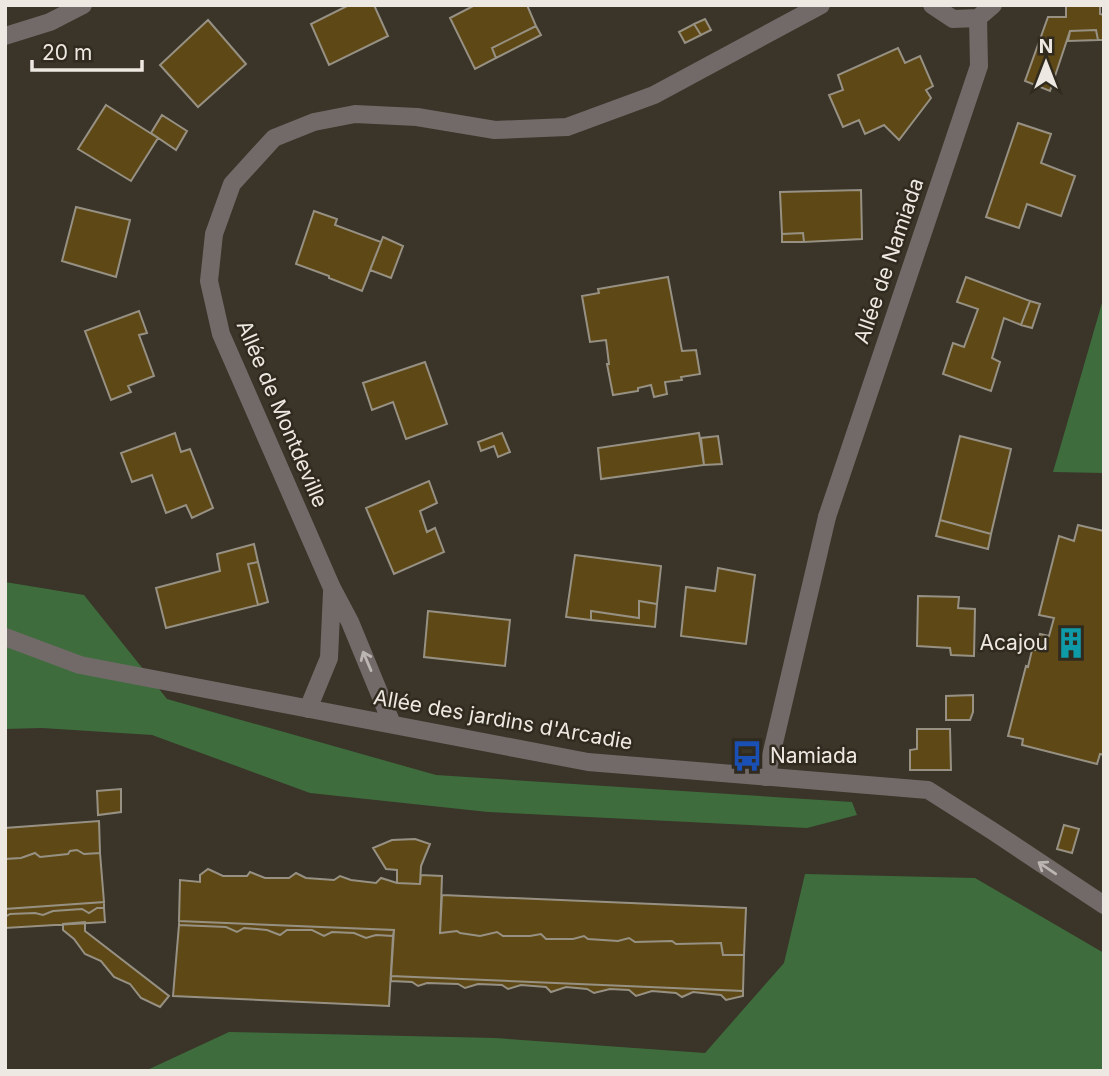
<svg xmlns="http://www.w3.org/2000/svg" width="1109" height="1076" font-family="Inter,sans-serif">
	<style>
		.forest { fill: #3e6c3c }
		.building { fill: #5e4815; stroke: #979184; stroke-width: 2 }
		.lines { fill: none; stroke-linecap: round; stroke-linejoin: round }
		.pedestrian { stroke: #716a68; stroke-width: 18 }
		.minor { stroke: #716a68; stroke-width: 18 }
		.oneway { stroke: #bbb6b1 }
		.labels { text-anchor: middle; stroke-width: 5; stroke-linejoin: round; paint-order: stroke }
		.street-label { font-size: 21px; fill: #ede9e2; stroke: #302a1f }
		.poi-label { font-size: 21px; fill: #ede9e2; stroke: #302a1f; text-anchor: end }
	</style>
	<rect width="100%" height="100%" fill="#3a3429"/>
	<!-- forest -->
	<path class="forest" d="M1104,296v177l-51,-1z
		M5,582l79,13 83,104 269,76 416,27 5,13 -50,13 -319,-16 -178,-19 -158,-58 -110,-7 -37,1z
		M805,874l170,4 129,75v118h-959l84,-39 266,6 210,15 79,-90z"/>
	<!-- building -->
	<path class="building" d="M349,5h25l14,31 -59,29 -18,-41z
		M475,5h52l9,21 -44,22 4,10 -21,11 -25,-51z
		M1066,5h34v9l4,1v25h-6l-2,-10 -26,1 -20,60 -25,-10 23,-64h18z
		M705,19l6,11 -10,5 -7,-11z
		M208,20l38,44 -48,43 -38,-42z
		M694,24l7,11 -16,8 -6,-11z
		M536,26l5,9 -45,23 -4,-10z
		M1096,30l2,10 -30,1 2,-10z
		M898,48l7,15 15,-7 13,30 -7,4 5,8 -32,42 -15,-15 -19,9 -6,-14 -16,7 -14,-32 14,-5 -5,-15z
		M106,105l52,33 -27,43 -53,-32z
		M162,115l25,16 -11,19 -25,-17z
		M1018,123l33,11 -10,29 34,13 -14,40 -34,-12 -8,24 -33,-11z
		M861,190l1,49 -58,3 -1,-9 -21,1 -2,-42z
		M76,207l54,13 -14,57 -54,-16z
		M314,211l23,8 -2,6 46,17 -19,49 -33,-13v-2l-33,-12z
		M803,233l1,9h-22v-8z
		M383,237l20,9 -12,32 -21,-8z
		M668,277l14,74 14,-1 4,24 -19,3 1,3 -17,2 2,12 -13,3 -3,-12 -13,3v3l-25,4 -6,-31h2l-3,-24 -16,2 -8,-46 17,-3 -1,-4z
		M966,277l64,24 -9,24 -17,-7 -12,40 8,4 -9,29 -48,-17 10,-31 11,4 14,-38 -21,-7z
		M1030,301l10,3 -8,24 -11,-3z
		M139,311l8,22 -8,2 15,41 -26,10 3,6 -20,8 -26,-69z
		M425,362l22,62 -41,15 -13,-37 -21,8 -9,-27z
		M175,433l6,19 9,-3 23,59 -21,10 -6,-13 -20,8 -14,-38 -20,7 -11,-29z
		M502,433l8,19 -12,5 -4,-11 -13,5 -3,-9z
		M699,433l5,32 -103,14 -3,-31z
		M718,436l4,28 -18,1 -3,-27z
		M960,436l51,13 -20,85 -51,-14z
		M429,481l8,22 -17,8 7,21 8,-4 9,24 -50,22 -28,-66z
		M940,520l51,14 -3,15 -52,-13z
		M1078,525l26,6v224l-4,-1 -3,10 -75,-19 1,-6 -15,-3 18,-70 2,1 4,-17h4l4,-16 9,2 5,-18 -15,-3 20,-79 15,5z
		M254,544l4,18 -10,2 10,41 -92,23 -10,-40 64,-17 -3,-17z
		M575,555l86,11 -4,38 -18,-3v17l-48,-7v9l-25,-3z
		M258,562l10,40 -10,3 -10,-41z
		M718,568l37,7 -9,69 -65,-8 5,-49 29,4z
		M918,596l41,1 -1,11 17,1 -1,47 -23,-1 -1,-7 -33,-2z
		M639,601l18,3 -2,23 -64,-7v-9l48,7z
		M428,611l82,9 -5,46 -81,-9z
		M973,695v17l-3,8h-24v-24z
		M917,729h33l1,41h-41v-20l7,-1z
		M121,789v23l-23,3 -1,-24z
		M99,821l1,32 -16,1 -7,-4 -7,1 -2,3 -28,3 -5,-4 -14,5 -16,1v-31z
		M1064,825l15,4 -7,24 -15,-4z
		M415,839l15,5 -9,22 -1,18 -23,-1v-13l-11,-1 -13,-21 19,-8z
		M77,850l7,4 16,-1 4,49 -99,7v-50l16,-1 14,-5 5,4 28,-3 2,-3z
		M208,869l15,7h24l3,-4 15,6h24l7,-5 10,5 28,2 6,-4 11,4 25,3 5,-5 16,5 23,1 1,-9 21,1 -2,57 17,-2 3,2 20,3 17,-4 6,4h27l11,-2 5,5h27l11,-3 4,3 30,2 11,-3 6,4 37,-1 4,3 45,-1 2,12h21l-1,36 -352,-15 3,-46 -215,-9 1,-41 20,2v-7z
		M442,895l304,13 -2,47h-21l-2,-12 -45,1 -4,-3 -37,1 -6,-4 -11,3 -30,-2 -4,-3 -11,3h-27l-5,-5 -11,2h-27l-6,-4 -17,4 -20,-3 -3,-2 -17,2z
		M104,902v6h-7l-8,5 -7,-4 -29,2 -10,4 -8,-2 -25,1 -5,3v-8z
		M97,908h7l1,14 -100,6v-11l5,-3 25,-1 8,2 10,-4 29,-2 7,4z
		M179,921l215,9 -1,6 -17,-1 -10,3 -12,-5 -22,-1 -8,4 -12,-6h-25l-7,5 -13,-5 -23,-2 -7,4 -11,-5 -47,-2z
		M85,922v9l84,65 -9,11 -19,-9 -11,-14 -16,-7 -13,-16 -16,-7 -11,-15 -11,-9v-6z
		M179,925l47,2 11,5 7,-4 23,2 13,5 7,-5h25l12,6 8,-4 22,1 12,5 10,-3 17,1 -4,70 -216,-10z
		M391,976l352,15v5l-17,4 -5,-5 -28,-3 -11,5 -6,-4 -24,-2 -16,5 -7,-6 -19,-1 -16,4 -7,-4 -21,-2 -15,5 -5,-5 -25,-2 -13,4 -6,-4 -24,-1 -13,4 -7,-4 -31,-1 -9,3 -6,-4 -21,-1z"/>
	<g class="lines">
		<!-- pedestrian -->
		<path class="pedestrian" d="M766,777l61,-260"/>
		<!-- minor -->
		<path class="minor" d="M932,5l21,14 25,-1 15,-13
			M5,36l45,-14 33,-17
			M827,517l152,-451 -1,-48
			M5,637l75,28 508,97 340,28 63,40 113,75
			M308,709l21,-51 3,-66
			M392,724l-42,-102 -18,-34 -111,-254 -12,-53 5,-47 18,-50 42,-46 40,-16 41,-8 62,3 78,13 72,-3 87,-32 167,-90"/>
	</g>
	<!-- one-way arrows -->
	<defs><path id="oneway-shaft" d="M-6 0H5M1.5-3L5.5 0L1.5 3" fill="none" stroke-width="1.6" stroke-linecap="round" stroke-linejoin="round" transform="scale(1.75)"/></defs>
	<g class="oneway">
		<use href="#oneway-shaft" transform="translate(367 661) rotate(-113)"/>
		<use href="#oneway-shaft" transform="translate(1047 868) rotate(-146)"/>
	</g>
	<!-- icons -->
	<defs>
		<symbol id="building-bare" viewBox="-9 -9 18 18"><path d="M-4-6H4V6H1V3H-1V6H-4ZM-2.5-4.3h1.7v1.8h-1.7ZM.8-4.3h1.7v1.8H.8ZM-2.5-1h1.7V.8h-1.7ZM.8-1h1.7V.8H.8Z" fill="#0f9aa8" stroke="#302a1f" stroke-width="2.5" paint-order="stroke"/></symbol>
		<symbol id="bus-bare" viewBox="-9 -9 18 18"><path d="M-5-6H5V4H4V6H2V4H-2V6H-4V4H-5ZM-3.5-4V0h7V-4ZM-3.5 1.2v1.5H-2V1.2ZM2 1.2v1.5H3.5V1.2Z" fill="#1a4fb4" stroke="#302a1f" stroke-width="2.5" paint-order="stroke"/></symbol>
	</defs>
	<g fill-rule="evenodd">
		<use href="#building-bare" x="1049" y="621" width="44" height="44"/>
		<use href="#bus-bare" x="725" y="734" width="44" height="44"/>
	</g>
	<g class="labels">
		<!-- street labels -->
		<g class="street-label">
			<text transform="translate(889 261) rotate(-71)" y="7">Allée de Namiada</text>
			<text transform="translate(282 414) rotate(67)" y="7">Allée de Montdeville</text>
			<text transform="translate(503 720) rotate(10)" y="7">Allée des jardins d'Arcadie</text>
		</g>
		<!-- poi labels -->
		<g class="poi-label">
			<text x="1048" y="650">Acajou</text>
			<text x="770" y="763" text-anchor="start">Namiada</text>
		</g>
	</g>
	<!-- border -->
	<rect width="1109" height="1076" fill="none" stroke="#ede9e2" stroke-width="14"/>
	<!-- north arrow -->
	<g transform="translate(1046 63)" stroke="#302a1f" stroke-width="5" paint-order="stroke">
	<path d="M0-5L12 26L0 18L-12 26Z" fill="#ede9e2"/>
	<text y="-10" font-size="19" font-weight="bold" text-anchor="middle" fill="#ede9e2">N</text>
	</g>
	<!-- scale -->
	<path d="M32 60v10h110v-10" fill="none" stroke="#ede9e2" stroke-width="3.5"/>
	<text x="42" y="60" font-size="21" fill="#ede9e2" stroke="#302a1f" stroke-width="5" paint-order="stroke">20 m</text>
</svg>
